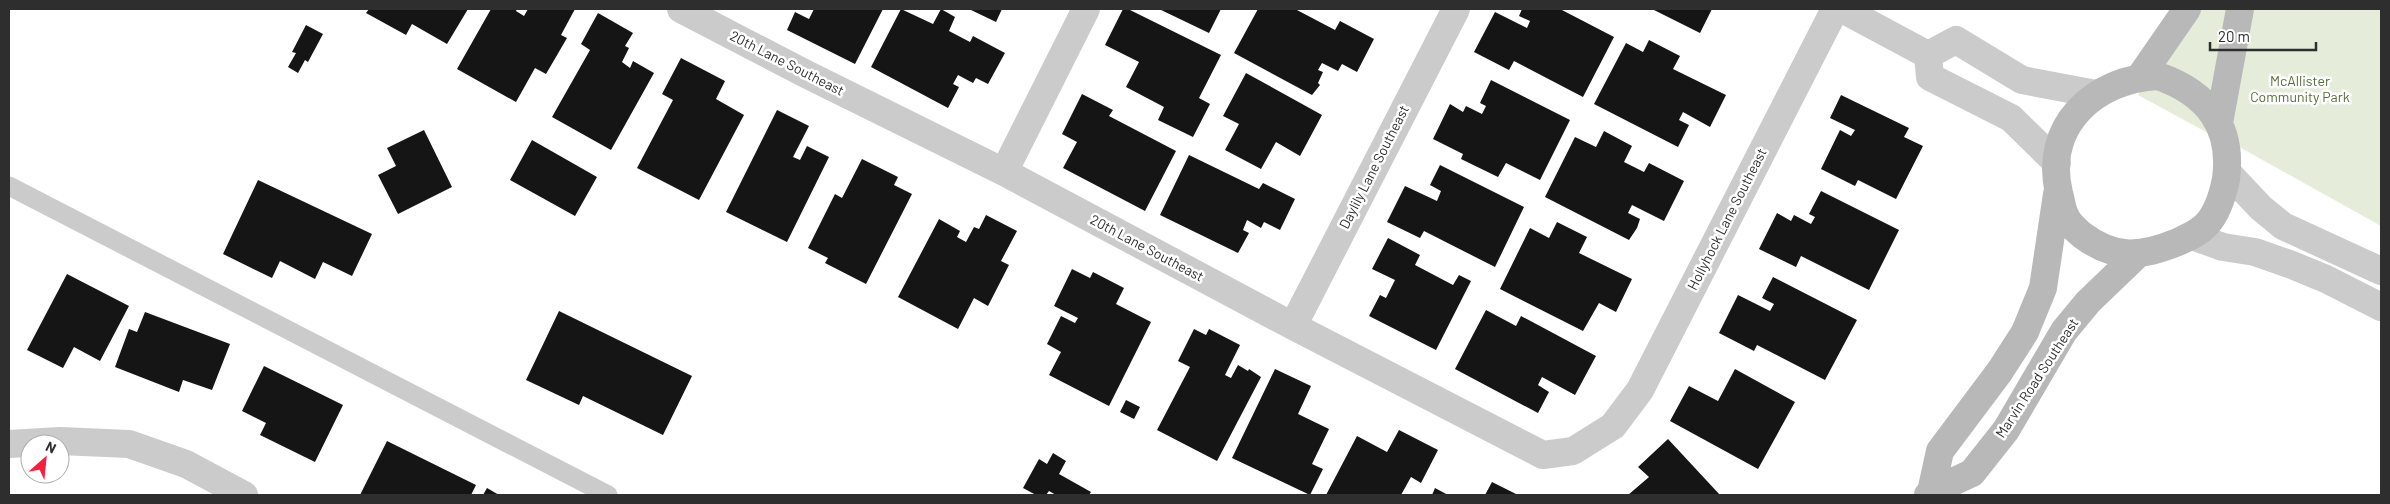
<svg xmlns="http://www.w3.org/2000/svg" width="2390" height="504" font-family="Barlow,sans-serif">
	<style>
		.green { fill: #e5edda }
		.building { fill: #151515 }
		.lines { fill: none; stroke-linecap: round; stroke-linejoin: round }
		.lane { stroke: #cbcbcb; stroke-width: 19 }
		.street { stroke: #cbcbcb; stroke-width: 28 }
		.secondary { stroke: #b8b8b8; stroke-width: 28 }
		.labels { text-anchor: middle; stroke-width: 5; stroke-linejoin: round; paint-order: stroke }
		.street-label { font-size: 14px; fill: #2e2e2e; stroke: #fff }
		.park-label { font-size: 14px; fill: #546e37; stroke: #fff }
	</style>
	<rect width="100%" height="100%" fill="#fff"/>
	<!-- green -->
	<path class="green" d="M2181,9h200v217l-156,-87 -17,-6 -70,-38z"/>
	<!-- building -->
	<path class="building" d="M369,9h99l-21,35 -35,-20 -6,11 -40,-22z
		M491,9h26l-1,2 8,5 4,-7h47l-14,26 6,3 -21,36 -11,-6 -19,34 -59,-33z
		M814,9h69l-28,55 -68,-34 8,-18 14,7z
		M901,9l32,15 8,-15 14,8 -6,14 21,11 3,-6 32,17 -17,31 -12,-6 -3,5 -15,-8 -5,9 6,3 -11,21 -77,-41z
		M969,9h33l-6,13z
		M1123,9h5l93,46 -22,43 11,6 -17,33 -35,-17 6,-13 -38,-20 13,-25 -34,-17z
		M1159,9h62l-12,24z
		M1258,9h37l40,21 5,-9 34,18 -17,33 -15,-8 -4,7 -16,-8 -4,7 5,2 -5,11 2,2 -8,10 -78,-42z
		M1522,9h38l54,28 -31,60 -69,-36 -5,9 -35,-18 21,-40 32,16 3,-7 -11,-5z
		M1652,9h60l-12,24z
		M598,13l35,20 -8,13 4,2 -7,14 8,6 3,-7 21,12 -43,77 -59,-33 38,-67 -9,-6z
		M306,25l17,9 -15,28 -3,-2 -7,13 -10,-6 8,-14 -4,-1z
		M1649,40l31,16 -7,13 53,26 -16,32 -27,-15 -4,8 10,5 -11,22 -84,-43 32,-61 17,9z
		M681,58l44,23 -9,18 28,16 -45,85 -62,-32 36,-68 -11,-6z
		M1246,73l76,42 -22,41 -24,-14 -15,27 -36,-19 14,-26 -16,-8z
		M1491,80l79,40 -30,60 -34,-17 -8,14 -37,-18 2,-5 -30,-15 17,-35 13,8 3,-6 16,8 4,-8 -6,-3z
		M1082,94l31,16 -4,6 67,35 -31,60 -82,-43 14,-26 -15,-8z
		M1841,95l68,33 -5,9 19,9 -27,53 -38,-19 -3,6 -34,-17 19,-39 11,6 4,-6 -25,-12z
		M777,110l32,16 -16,31 7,3 7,-14 22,11 -42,85 -61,-30z
		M424,130l28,57 -54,27 -20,-39 18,-9 -9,-18z
		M1604,131l28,15 -8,16 20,10 5,-9 35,18 -20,40 -32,-16 -4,8 12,6 -3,9 -8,12 -84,-43 30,-60 21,10z
		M532,140l65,37 -22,39 -65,-36z
		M1189,155l70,34 4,-6 32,16 -15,31 -16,-8 -3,6 -14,-8 -4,10 6,3 -11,20 -78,-38z
		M862,159l36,18 -4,8 18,9 -46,90 -41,-21 3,-5 -20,-10 27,-54 7,4z
		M1440,165l84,42 -29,60 -71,-36 -4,7 -33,-16 18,-36 32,15 4,-10 -11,-6z
		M258,180l114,54 -20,42 -29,-14 -8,17 -35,-18 -8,17 -49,-24z
		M1821,191l78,39 -30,60 -68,-34 -5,11 -37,-18 18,-36 14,8 3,-6 17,9 4,-7 -6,-3z
		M986,215l31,16 -16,30 8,4 -21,41 -14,-8 -16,31 -60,-32 41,-78 21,12 -3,6 9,5 8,-15 5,2z
		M1557,222l30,15 -8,16 53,26 -16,33 -17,-9 -16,28 -83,-42 30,-61 19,10z
		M1388,238l32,17 -5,10 38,20 6,-10 12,6 -35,69 -67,-34 11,-21 6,3 9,-18 -23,-11z
		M1072,269l18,9 3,-6 31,16 -8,16 35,18 -42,84 -60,-31 12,-23 -14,-8 14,-28 14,7 3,-5 -24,-12z
		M67,274l62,32 -29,55 -26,-14 -11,21 -36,-18z
		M1773,277l84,43 -32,60 -68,-35 -3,6 -35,-18 19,-38 32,16 4,-7 -12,-6z
		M1486,310l30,16 5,-10 75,40 -21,39 -33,-18 -4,8 11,7 -11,21 -83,-44z
		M559,311l133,65 -29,59 -80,-39 -4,9 -53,-25z
		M145,312l85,32 -18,46 -29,-10 -4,12 -64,-25 14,-38 8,3z
		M1194,329l12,6 3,-6 31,16 -15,30 6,3 7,-13 10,6 1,-2 12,8 -44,84 -60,-31 33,-63 -12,-6z
		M264,366l79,39 -28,57 -55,-27 6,-12 -24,-12z
		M1275,369l36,17 -13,28 31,15 -17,35 11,5 -13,26 -78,-37z
		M1735,369l60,33 -37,67 -88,-48 19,-35 29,15z
		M1126,400l14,7 -6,12 -14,-7z
		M1399,430l39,20 -17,33 -10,-6 -10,18h-75l31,-59 30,16z
		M1668,439l52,56h-92l21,-18 -11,-10z
		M387,441l89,44 -5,10h-111z
		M1053,453l13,8 -7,13 32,18 -2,3h-33l-7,-4 -3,4h-10l-13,-7 16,-29 8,5z
		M1492,482l26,13h-33z
		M487,488l12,7h-16z
		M1435,488l13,7h-16z"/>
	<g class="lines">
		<!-- lane -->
		<path class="lane" d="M9,186l599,309"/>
		<!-- street -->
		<path class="street" d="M681,9l125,65 198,98 289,154 250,129 30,-4 40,-25 27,-36 195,-381
			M1842,9l86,46
			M1928,55l28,-15 66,40 74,14
			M1928,55l2,22 81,41 46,45
			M1004,172l82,-163
			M2227,172l34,36 22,18 98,45
			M2192,236l31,11 32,5 37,13 34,14 55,28
			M1293,326l163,-317
			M9,444l51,-3 69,3 57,20 58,31"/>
		<!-- secondary -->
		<path class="secondary" d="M2158,76c49,17 75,50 68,103 -3,15 -9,34 -19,45 -8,9 -19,13 -29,18 -37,15 -63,18 -96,-7 -6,-5 -14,-12 -17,-20 -3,-6 -4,-15 -6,-22 -16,-67 35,-114 99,-117z
			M2140,77l47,-68
			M2219,123l21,-114
			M1931,492l9,-41 60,-80 25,-39 18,-44 14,-94
			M1928,495l3,-3 41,-19 34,-43 58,-99 24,-29 49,-47"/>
	</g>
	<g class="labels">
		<!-- street labels -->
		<g class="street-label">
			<text transform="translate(787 63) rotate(27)" y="5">20th Lane Southeast</text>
			<text transform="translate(1374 167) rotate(-63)" y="5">Daylily Lane Southeast</text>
			<text transform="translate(1727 219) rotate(-63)" y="5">Hollyhock Lane Southeast</text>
			<text transform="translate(1147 248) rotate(28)" y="5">20th Lane Southeast</text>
			<text transform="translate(2037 378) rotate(-57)" y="5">Marvin Road Southeast</text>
		</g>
		<!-- park labels -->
		<g class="park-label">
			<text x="2300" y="86">McAllister<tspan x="2300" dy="16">Community Park</tspan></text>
		</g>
	</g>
	<!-- border -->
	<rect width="2390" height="504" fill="none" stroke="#2e2e2e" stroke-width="20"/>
	<!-- north arrow -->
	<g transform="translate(45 459) rotate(27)"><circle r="24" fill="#ffffff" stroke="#ababab"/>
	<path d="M0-4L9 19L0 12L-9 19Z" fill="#f61f3d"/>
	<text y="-8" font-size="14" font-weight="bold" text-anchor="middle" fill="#2e2e2e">N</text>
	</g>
	<!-- scale -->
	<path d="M2210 42v8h106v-8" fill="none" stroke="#2e2e2e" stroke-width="2.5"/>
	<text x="2218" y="42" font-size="15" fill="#2e2e2e" stroke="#ffffff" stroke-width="4" paint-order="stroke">20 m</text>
</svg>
